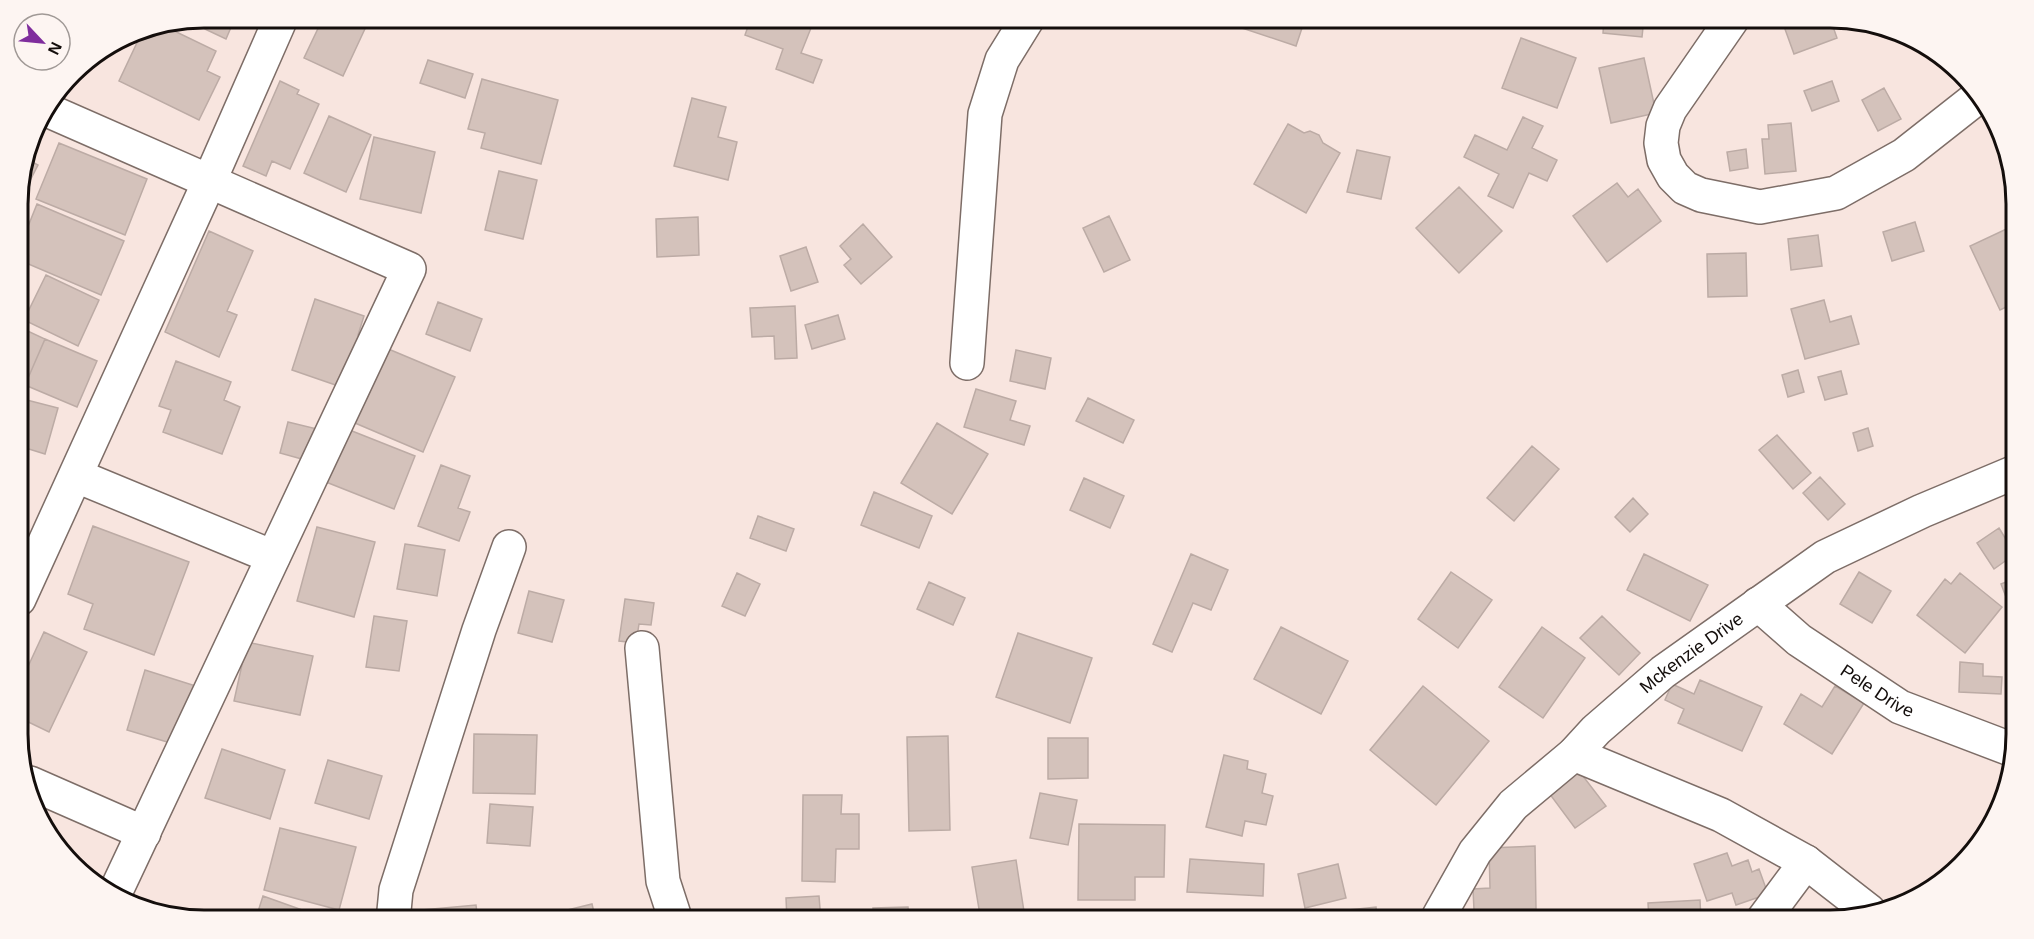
<svg xmlns="http://www.w3.org/2000/svg" width="2034" height="939" font-family="Helvetica,sans-serif">
	<style>
		.building { fill: #d4c2bb; stroke: #bcaba5; stroke-width: 1.5 }
		.lines { fill: none; stroke-linecap: round; stroke-linejoin: round }
		.street-casing { stroke: #7d6d67; stroke-width: 36 }
		.street { stroke: #fff; stroke-width: 33 }
		.labels { text-anchor: middle; stroke-width: 6; stroke-linejoin: round; paint-order: stroke }
		.street-label { font-size: 18px; fill: #140e0c; stroke: #fdf5f2 }
		.rim { fill: none; stroke: #140e0c; stroke-width: 3 }
	</style>
	<rect width="100%" height="100%" fill="#f8e5df"/>
	<!-- building -->
	<path class="building" d="M205,18h30l-9,21 -38,-18z
		M323,18h47l-27,58 -39,-18z
		M751,18h64l-14,35 21,7 -9,23 -37,-14 7,-20 -38,-14z
		M1242,18h55v2l7,2 -8,24 -57,-19z
		M1604,18h40l-2,19 -39,-4z
		M1781,18h49l7,20 -43,16z
		M164,26l52,25 -9,20 13,6 -21,43 -80,-39 24,-51z
		M1521,38l55,20 -19,50 -55,-20z
		M1644,58l12,55 -45,10 -12,-55z
		M89,60l-7,15 -6,-3 5,-7z
		M428,60l45,14 -8,24 -45,-15z
		M482,79l76,21 -17,64 -60,-16 4,-15 -17,-4z
		M280,81l19,9 -2,4 22,10 -29,65 -18,-8 -6,15 -23,-10z
		M1832,81l7,20 -27,10 -8,-20z
		M1884,88l17,31 -23,12 -16,-31z
		M692,98l34,9 -8,30 19,5 -9,38 -54,-14z
		M329,116l42,19 -25,57 -42,-19z
		M1523,117l20,9 -11,22 25,12 -10,21 -18,-8 -16,35 -25,-12 11,-22 -35,-17 11,-22 32,15z
		M1791,123l5,48 -31,3 -3,-35h7l-1,-14z
		M1288,124l16,9 6,-2 9,4 4,8 17,10 -34,60 -52,-29z
		M374,137l61,15 -14,61 -61,-14z
		M59,143l88,36 -22,56 -89,-36z
		M1746,149l2,19 -18,3 -3,-19z
		M1357,150l33,7 -9,42 -34,-7z
		M27,159l11,6 -20,39v-12z
		M499,171l38,9 -14,59 -38,-9z
		M1617,183l11,14 10,-8 23,32 -54,41 -34,-46z
		M1459,187l43,44 -43,42 -43,-45z
		M37,204l87,37 -23,54 -82,-35v-11z
		M1109,216l21,44 -26,12 -21,-44z
		M698,217l1,38 -42,2 -1,-38z
		M1915,222l9,29 -32,10 -9,-29z
		M863,224l29,33 -31,27 -17,-19 7,-6 -11,-13z
		M2015,225v78l-15,7 -30,-64z
		M209,231l44,20 -26,60 10,4 -18,42 -54,-25z
		M1818,235l4,31 -31,4 -3,-31z
		M806,247l12,35 -27,9 -11,-35z
		M1746,253l1,43 -39,1 -1,-43z
		M46,275l53,25 -21,46 -54,-26z
		M315,299l49,17 -6,19 10,3 -18,52 -58,-20z
		M1824,300l6,22 21,-6 8,28 -54,15 -14,-50z
		M438,302l44,17 -12,32 -44,-17z
		M795,306l2,52 -22,1 -1,-23 -22,1 -2,-29z
		M838,315l7,24 -33,10 -7,-24z
		M19,327l26,12 -20,46 -6,-3z
		M45,339l52,22 -20,46 -52,-22z
		M386,348l69,29 -32,75 -68,-29z
		M1016,350l35,8 -6,31 -35,-8z
		M176,361l55,21 -7,18 16,7 -18,47 -59,-22 8,-22 -12,-4z
		M1798,370l6,22 -16,5 -6,-22z
		M1841,371l6,23 -22,6 -7,-23z
		M976,389l40,12 -6,19 20,6 -6,19 -60,-18z
		M19,398l39,10 -13,46 -26,-8z
		M1088,398l46,22 -11,23 -47,-22z
		M288,422l29,7 -8,32 -29,-8z
		M937,423l51,31 -36,60 -51,-31z
		M1868,428l5,18 -15,5 -5,-18z
		M347,429l68,27 -21,53 -68,-27z
		M1777,435l34,38 -18,16 -34,-39z
		M1532,446l27,23 -45,52 -27,-23z
		M441,465l29,11 -12,32 12,4 -11,29 -41,-15z
		M1820,477l25,27 -17,16 -25,-27z
		M1084,478l40,18 -14,32 -40,-18z
		M874,492l58,24 -13,32 -58,-23z
		M1633,498l15,16 -18,18 -15,-15z
		M758,516l36,13 -8,22 -36,-13z
		M93,526l96,36 -35,93 -70,-26 9,-25 -25,-10z
		M317,527l58,15 -21,75 -57,-16z
		M1999,528l16,26 -21,15 -17,-26z
		M405,544l40,6 -8,46 -40,-7z
		M1191,554l37,16 -17,40 -18,-7 -21,49 -19,-8z
		M1644,554l64,31 -18,36 -63,-31z
		M1451,572l41,28 -34,48 -40,-29z
		M1859,572l32,19 -19,32 -32,-19z
		M737,573l23,11 -15,32 -23,-10z
		M1960,573l42,34 -37,46 -48,-38 28,-36 6,5z
		M2016,578v45l-15,-39z
		M929,582l36,16 -12,27 -36,-16z
		M529,591l35,9 -12,42 -34,-9z
		M625,599l29,4 -3,22 -12,-1 -3,19 -17,-2z
		M374,616l33,5 -8,50 -33,-4z
		M1602,616l38,37 -21,22 -39,-37z
		M1281,627l67,34 -27,53 -67,-35z
		M1542,627l43,31 -42,60 -44,-31z
		M44,632l43,20 -38,80 -29,-14 -1,-32z
		M1018,633l74,25 -22,65 -74,-26z
		M247,642l66,14 -13,59 -66,-14z
		M1960,662l23,2v12l19,1 -1,17 -42,-2z
		M145,670l57,18 -18,59 -57,-17z
		M1700,680l62,27 -20,44 -64,-28 6,-14 -19,-9 7,-16 22,10z
		M1423,686l66,55 -53,64 -66,-55z
		M1835,686l29,17 -32,51 -48,-30 17,-30 21,13z
		M474,734l63,1 -2,59 -62,-1z
		M948,736l2,94 -41,1 -2,-94z
		M1048,738h40v40l-40,1z
		M222,749l63,21 -15,49 -65,-21z
		M1224,755l24,6 -1,8 19,5 -4,19 11,3 -7,29 -21,-4 -3,15 -36,-9z
		M328,760l54,16 -13,43 -54,-16z
		M1576,767l30,39 -31,22 -29,-39z
		M1040,793l37,7 -9,45 -38,-7z
		M803,795h39l-1,19h18v35h-23l-1,33 -33,-1z
		M490,804l43,3 -3,39 -43,-3z
		M1079,824l86,1 -1,52h-29v23h-57z
		M280,828l76,19 -17,63 -75,-20z
		M1535,846l1,63 -62,1 -1,-21 17,-1 -1,-40z
		M1727,853l5,13 16,-6 4,12 7,-3 9,25 -32,11 -4,-12 -25,8 -13,-37z
		M1190,859l74,5 -1,32 -76,-4z
		M1016,860l9,58 -19,3h-25l-9,-54z
		M1338,864l8,34 -41,10 -7,-34z
		M263,896l70,25h-78z
		M819,896l2,25h-34l-1,-23z
		M1700,900l1,21h-52l-1,-18z
		M592,904l4,17h-35l-2,-9z
		M476,905l2,16h-77l-1,-9z
		M908,907l1,14h-35l-1,-13z
		M1376,907l1,14h-65l-1,-7z
		M1453,916h56v5h-56z"/>
	<g class="lines">
		<defs>
			<g id="street">
				<path d="M1733,18l-63,91 -7,17 -2,17 3,17 9,16 12,12 16,7 59,12 76,-14 68,-38 75,-59"/>
				<path d="M47,110l362,159 -294,624"/>
				<path d="M967,363l18,-249 17,-54 26,-42"/>
				<path d="M77,476l196,81"/>
				<path d="M19,599l190,-417 72,-164"/>
				<path id="s1" d="M1758,604l41,36 101,67 113,43"/>
				<path d="M642,648l21,233 13,40"/>
				<path d="M1574,754l147,61 85,47 63,49"/>
				<path d="M30,783l114,50"/>
				<path d="M393,921l3,-31 83,-260 30,-83"/>
				<path id="s2" d="M1438,921l1,-5 36,-64 38,-47 61,-51 22,-24 67,-58 162,-115 97,-46 93,-39"/>
				<path d="M1762,921l44,-59"/>
			</g>
		</defs>
		<!-- street casing -->
		<use href="#street" class="street-casing"/>
		<!-- street -->
		<use href="#street" class="street"/>
	</g>
	<g class="labels">
		<!-- street labels -->
		<g class="street-label">
			<text dy="6" stroke="none"><textPath href="#s2" startOffset="374">Mckenzie Drive</textPath></text>
			<text dy="6" stroke="none"><textPath href="#s1" startOffset="148">Pele Drive</textPath></text>
		</g>
	</g>
	<!-- crop -->
	<path d="M0 0H2034V939H0ZM204 28H1830A176 176 0 0 1 2006 204V734A176 176 0 0 1 1830 910H204A176 176 0 0 1 28 734V204A176 176 0 0 1 204 28Z" fill="#fdf5f2" fill-rule="evenodd"/>
	<path class="rim" d="M204 28H1830A176 176 0 0 1 2006 204V734A176 176 0 0 1 1830 910H204A176 176 0 0 1 28 734V204A176 176 0 0 1 204 28Z"/>
	<!-- north arrow -->
	<g transform="translate(42 42) rotate(116)"><circle r="28" fill="#fdf5f2" stroke="#a09996" stroke-width="1.5"/>
	<path d="M0-4.5L10 22L0 15L-10 22Z" fill="#7f2d9d"/>
	<text y="-9" font-size="16" font-weight="bold" text-anchor="middle" fill="#140e0c">N</text>
	</g>
</svg>
